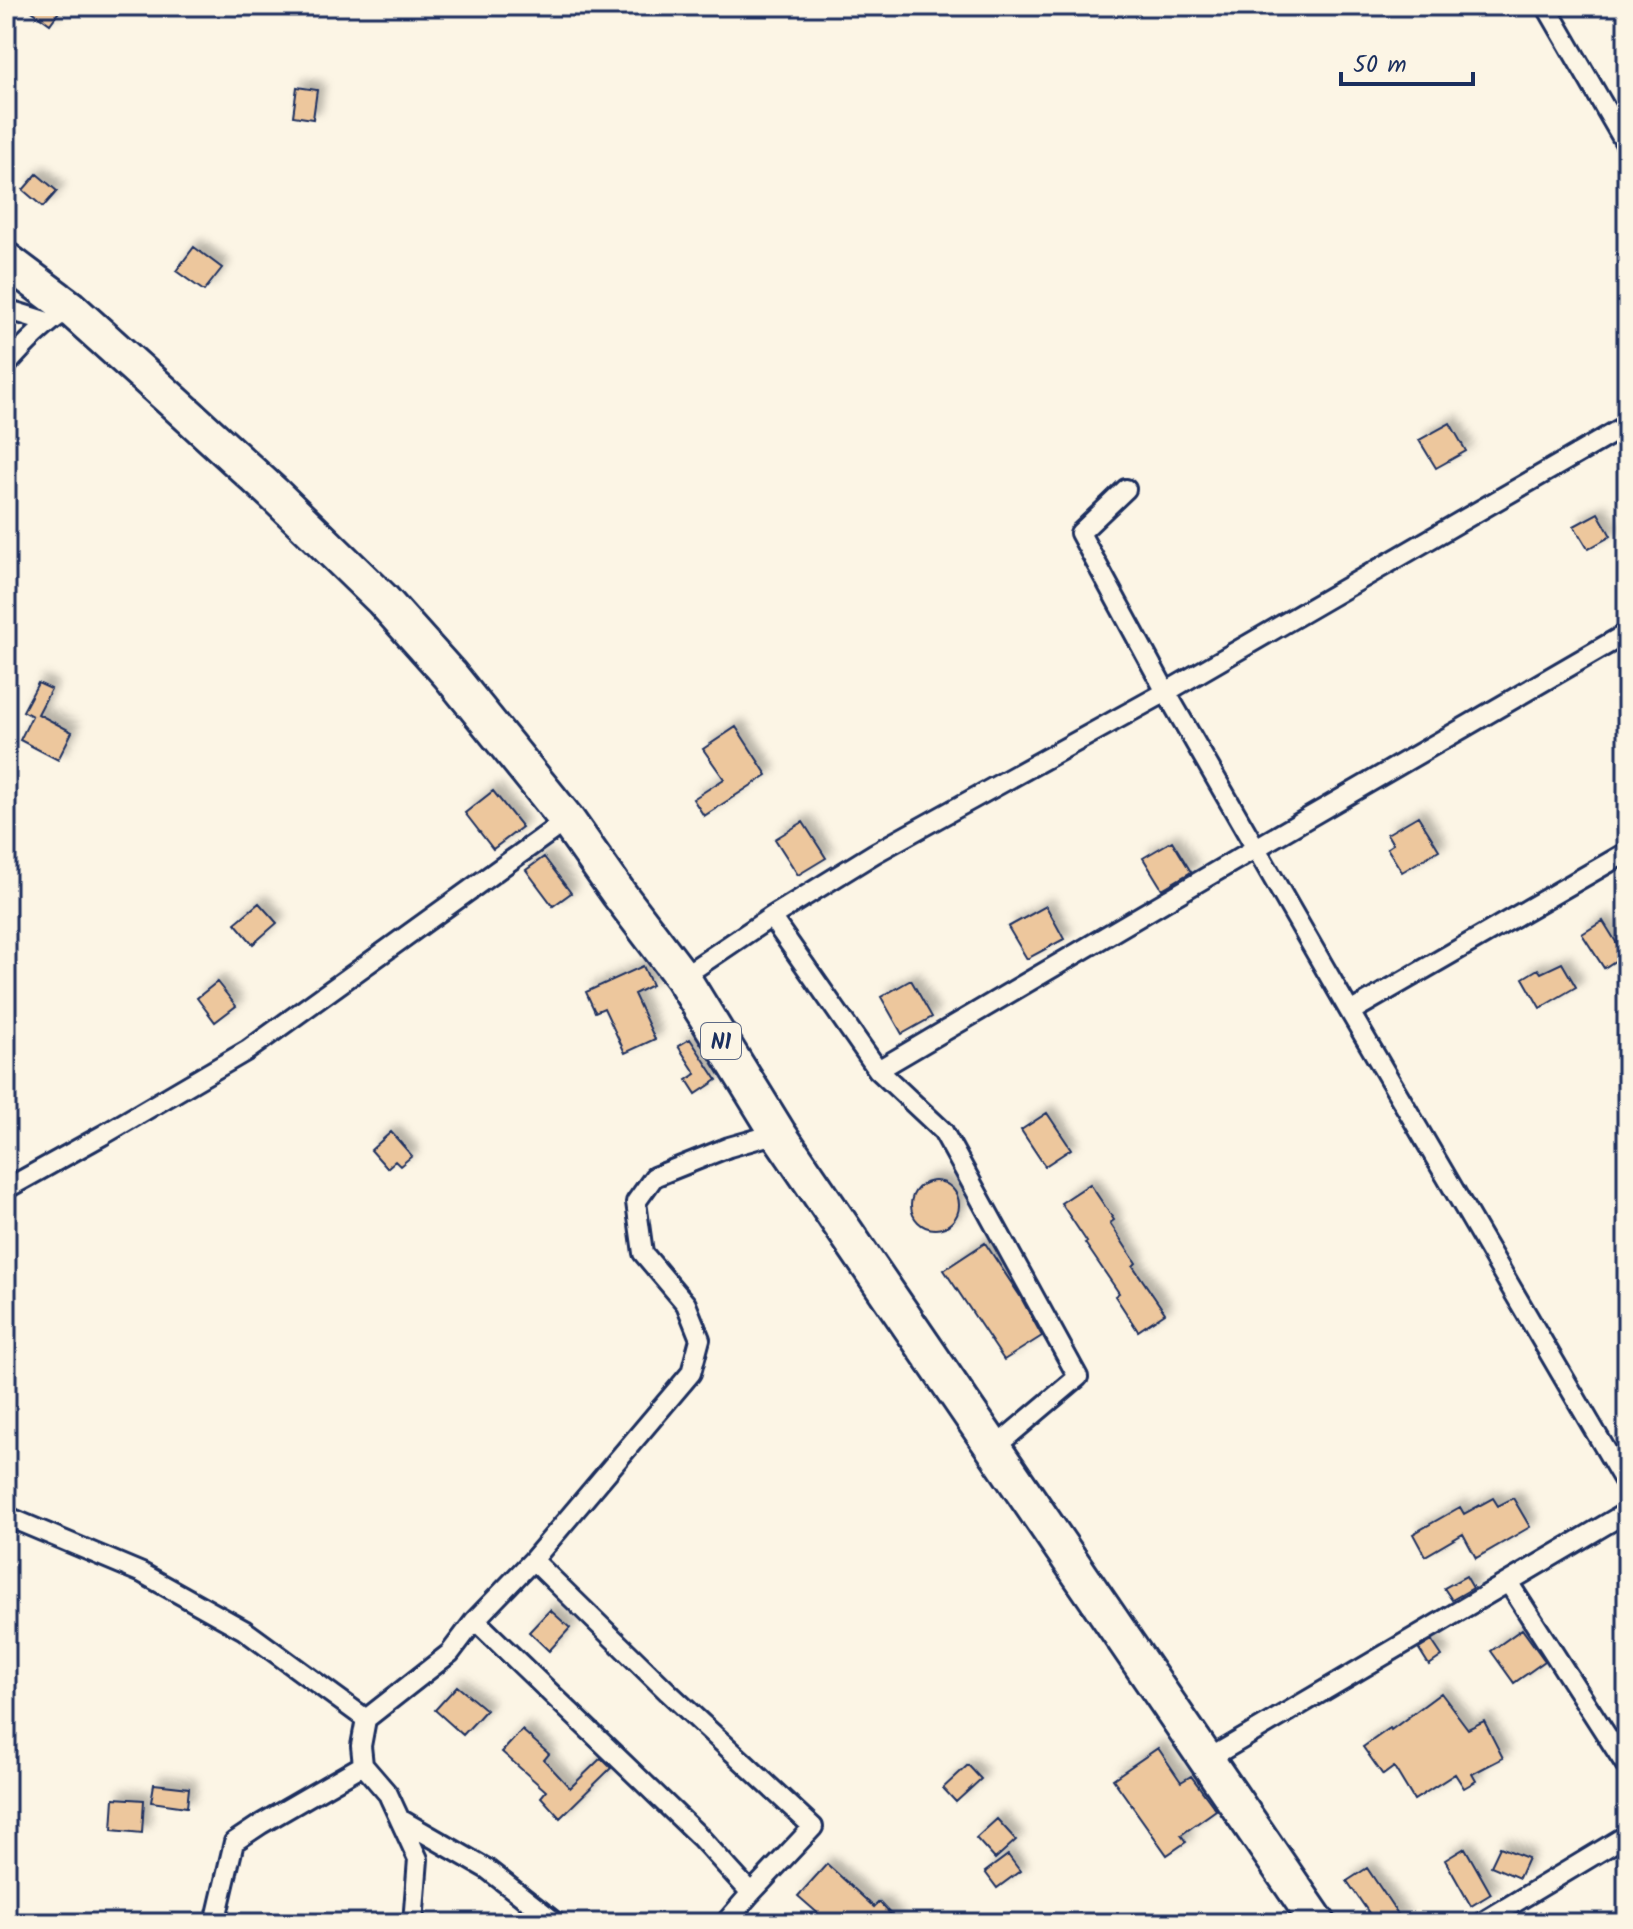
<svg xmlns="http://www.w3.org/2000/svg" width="1633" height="1929" font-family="Kalam,sans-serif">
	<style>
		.building { fill: #edc79d; stroke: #1b2f5e; stroke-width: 2; filter: url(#shadow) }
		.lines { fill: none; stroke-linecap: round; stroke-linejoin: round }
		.street-casing { stroke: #1b2f5e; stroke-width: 24 }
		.highway-casing { stroke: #1b2f5e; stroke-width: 40 }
		.street { stroke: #fcf5e5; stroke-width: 18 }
		.highway { stroke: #fcf5e5; stroke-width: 34 }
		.labels { text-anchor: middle; stroke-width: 7; stroke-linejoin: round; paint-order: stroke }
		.shield { fill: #fcf5e5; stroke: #5e6a86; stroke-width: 2 }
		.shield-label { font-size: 22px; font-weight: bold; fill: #1b2f5e }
	</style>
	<defs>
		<filter id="shadow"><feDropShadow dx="7" dy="-7" stdDeviation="4" flood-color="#0004"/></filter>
	</defs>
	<rect width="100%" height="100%" fill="#fcf5e5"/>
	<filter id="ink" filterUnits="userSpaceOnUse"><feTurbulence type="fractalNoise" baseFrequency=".0125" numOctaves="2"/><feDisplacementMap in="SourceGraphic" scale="16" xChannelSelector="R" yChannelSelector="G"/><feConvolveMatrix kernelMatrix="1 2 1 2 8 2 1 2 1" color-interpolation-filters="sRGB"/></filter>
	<g filter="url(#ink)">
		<!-- building -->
		<path class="building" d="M25,6h38l-13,18z
			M297,87l20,3 -4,29 -20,-3z
			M37,174l20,17 -14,16 -20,-17z
			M194,247l28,21 -18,23 -28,-20z
			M1450,423l16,28 -30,17 -17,-28z
			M1598,513l13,23 -23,13 -14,-23z
			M38,683l13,6 -13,25 34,18 -14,28 -38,-20 12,-24 -9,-5z
			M736,727l31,48 -63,41 -11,-17 31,-20 -21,-30z
			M493,791l29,36 -29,22 -28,-36z
			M1418,816l21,34 -37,22 -15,-24 6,-4 -6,-10z
			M803,822l23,36 -28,17 -23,-36z
			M1172,841l19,31 -29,17 -19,-31z
			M544,857l27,36 -18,13 -27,-36z
			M259,903l18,20 -24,21 -18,-21z
			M1046,906l18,33 -37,20 -19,-32z
			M1603,921l21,34 -20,13 -22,-34z
			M1562,963l14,24 -36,21 -17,-30 15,-9 3,4z
			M643,966l9,19 -18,9 21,45 -30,14 -21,-45 -9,4 -9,-20z
			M911,980l21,37 -30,17 -21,-37z
			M217,982l19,24 -21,16 -18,-24z
			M690,1039l27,41 -21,14 -9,-14 9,-6 -18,-28z
			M1047,1113l24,36 -26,17 -24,-36z
			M391,1132l21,24 -12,10 -5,-5 -8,7 -16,-18z
			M911 1205a24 24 0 1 1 48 0a24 24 0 1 1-48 0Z
			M1090,1184l24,36 -4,3 26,40 -3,3 32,47 -27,18 -23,-35 4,-3 -34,-50 2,-1 -26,-39z
			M985,1243l35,53 22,40 -38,24 -60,-90z
			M1493,1498l5,8 15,-8 17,29 -54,31 -13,-24 -38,22 -12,-22 47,-27 4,7z
			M1466,1576l7,12 -21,12 -8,-12z
			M550,1610l20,18 -21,23 -20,-19z
			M1522,1629l23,32 -31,22 -23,-32z
			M1432,1641l10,15 -13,9 -10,-16z
			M457,1686l29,24 -23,25 -28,-25z
			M1441,1693l27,36 16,-8 19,37 -31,16 4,7 -12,7 -9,-14 -41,26 -20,-33 -11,8 -20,-28 27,-19 1,2z
			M522,1730l27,24 -5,6 26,28 31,-30 10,10 -51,50 -19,-21 5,-6 -44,-39z
			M1158,1748l23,34 10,-6 25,34 -35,25 5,7 -19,13 -54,-76z
			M968,1765l13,14 -25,23 -13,-14z
			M154,1784l35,4 -2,19 -36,-5z
			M114,1798l30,2 -2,33 -30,-3z
			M997,1819l19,21 -21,19 -19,-21z
			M1500,1847l28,11 -9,20 -28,-12z
			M1465,1848l26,46 -20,12 -26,-46z
			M1008,1855l12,16 -23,17 -12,-16z
			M827,1864l47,43 5,-5 20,21h-70l-31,-27z
			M1367,1868l37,55h-28l-29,-42z"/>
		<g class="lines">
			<defs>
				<path id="street" d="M1546,6l81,140
					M6,309l42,13
					M6,366c20,-23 38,-41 64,-58
					M1126,489l-46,44 86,159 184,320 277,-160
					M771,917l107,153 65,61 135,246 -84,71
					M682,977l89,-60 104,-64 291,-161 461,-267
					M1350,1012l277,474
					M878,1070l378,-222 371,-215
					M6,1189l97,-54 145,-85 319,-230
					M6,1516l136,57 102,57 122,89
					M1508,1582l119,185
					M475,1620l225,217 51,56
					M1208,1759l419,-247
					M363,1765l25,29 30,65 -5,64
					M400,1819l87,50 69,54
					M215,1923l19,-81 27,-18 102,-59 -2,-19 5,-27 84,-66 25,-33 58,-60
					M725,1923l26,-30 62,-66 -145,-135 -135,-132 158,-187 9,-34 -14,-35 -43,-51 -7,-51 18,-25 75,-30 49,-14
					M1481,1923l146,-88"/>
				<path id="highway" d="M6,260l64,48 105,95 98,90 109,106 68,76 117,145 52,74 63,83 96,156 540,790"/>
			</defs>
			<!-- street casing -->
			<use href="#street" class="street-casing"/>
			<!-- highway casing -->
			<use href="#highway" class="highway-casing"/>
			<!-- street -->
			<use href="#street" class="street"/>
			<!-- highway -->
			<use href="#highway" class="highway"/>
		</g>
	</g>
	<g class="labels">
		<!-- shield labels -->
		<rect class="shield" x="701" y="1023" width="40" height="36" rx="6"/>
		<g class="shield-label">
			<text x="721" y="1049">N1</text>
		</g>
	</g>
	<!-- margin -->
	<rect width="1633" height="1929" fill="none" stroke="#fcf5e5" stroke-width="32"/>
	<rect x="16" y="16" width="1601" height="1897" fill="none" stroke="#1b2f5e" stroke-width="3" filter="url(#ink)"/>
	<!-- scale -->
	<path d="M1341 72v12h132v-12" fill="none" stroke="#1b2f5e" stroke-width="4"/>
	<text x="1353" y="72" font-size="24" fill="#1b2f5e" stroke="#fcf5e5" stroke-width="6" paint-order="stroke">50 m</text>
</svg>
